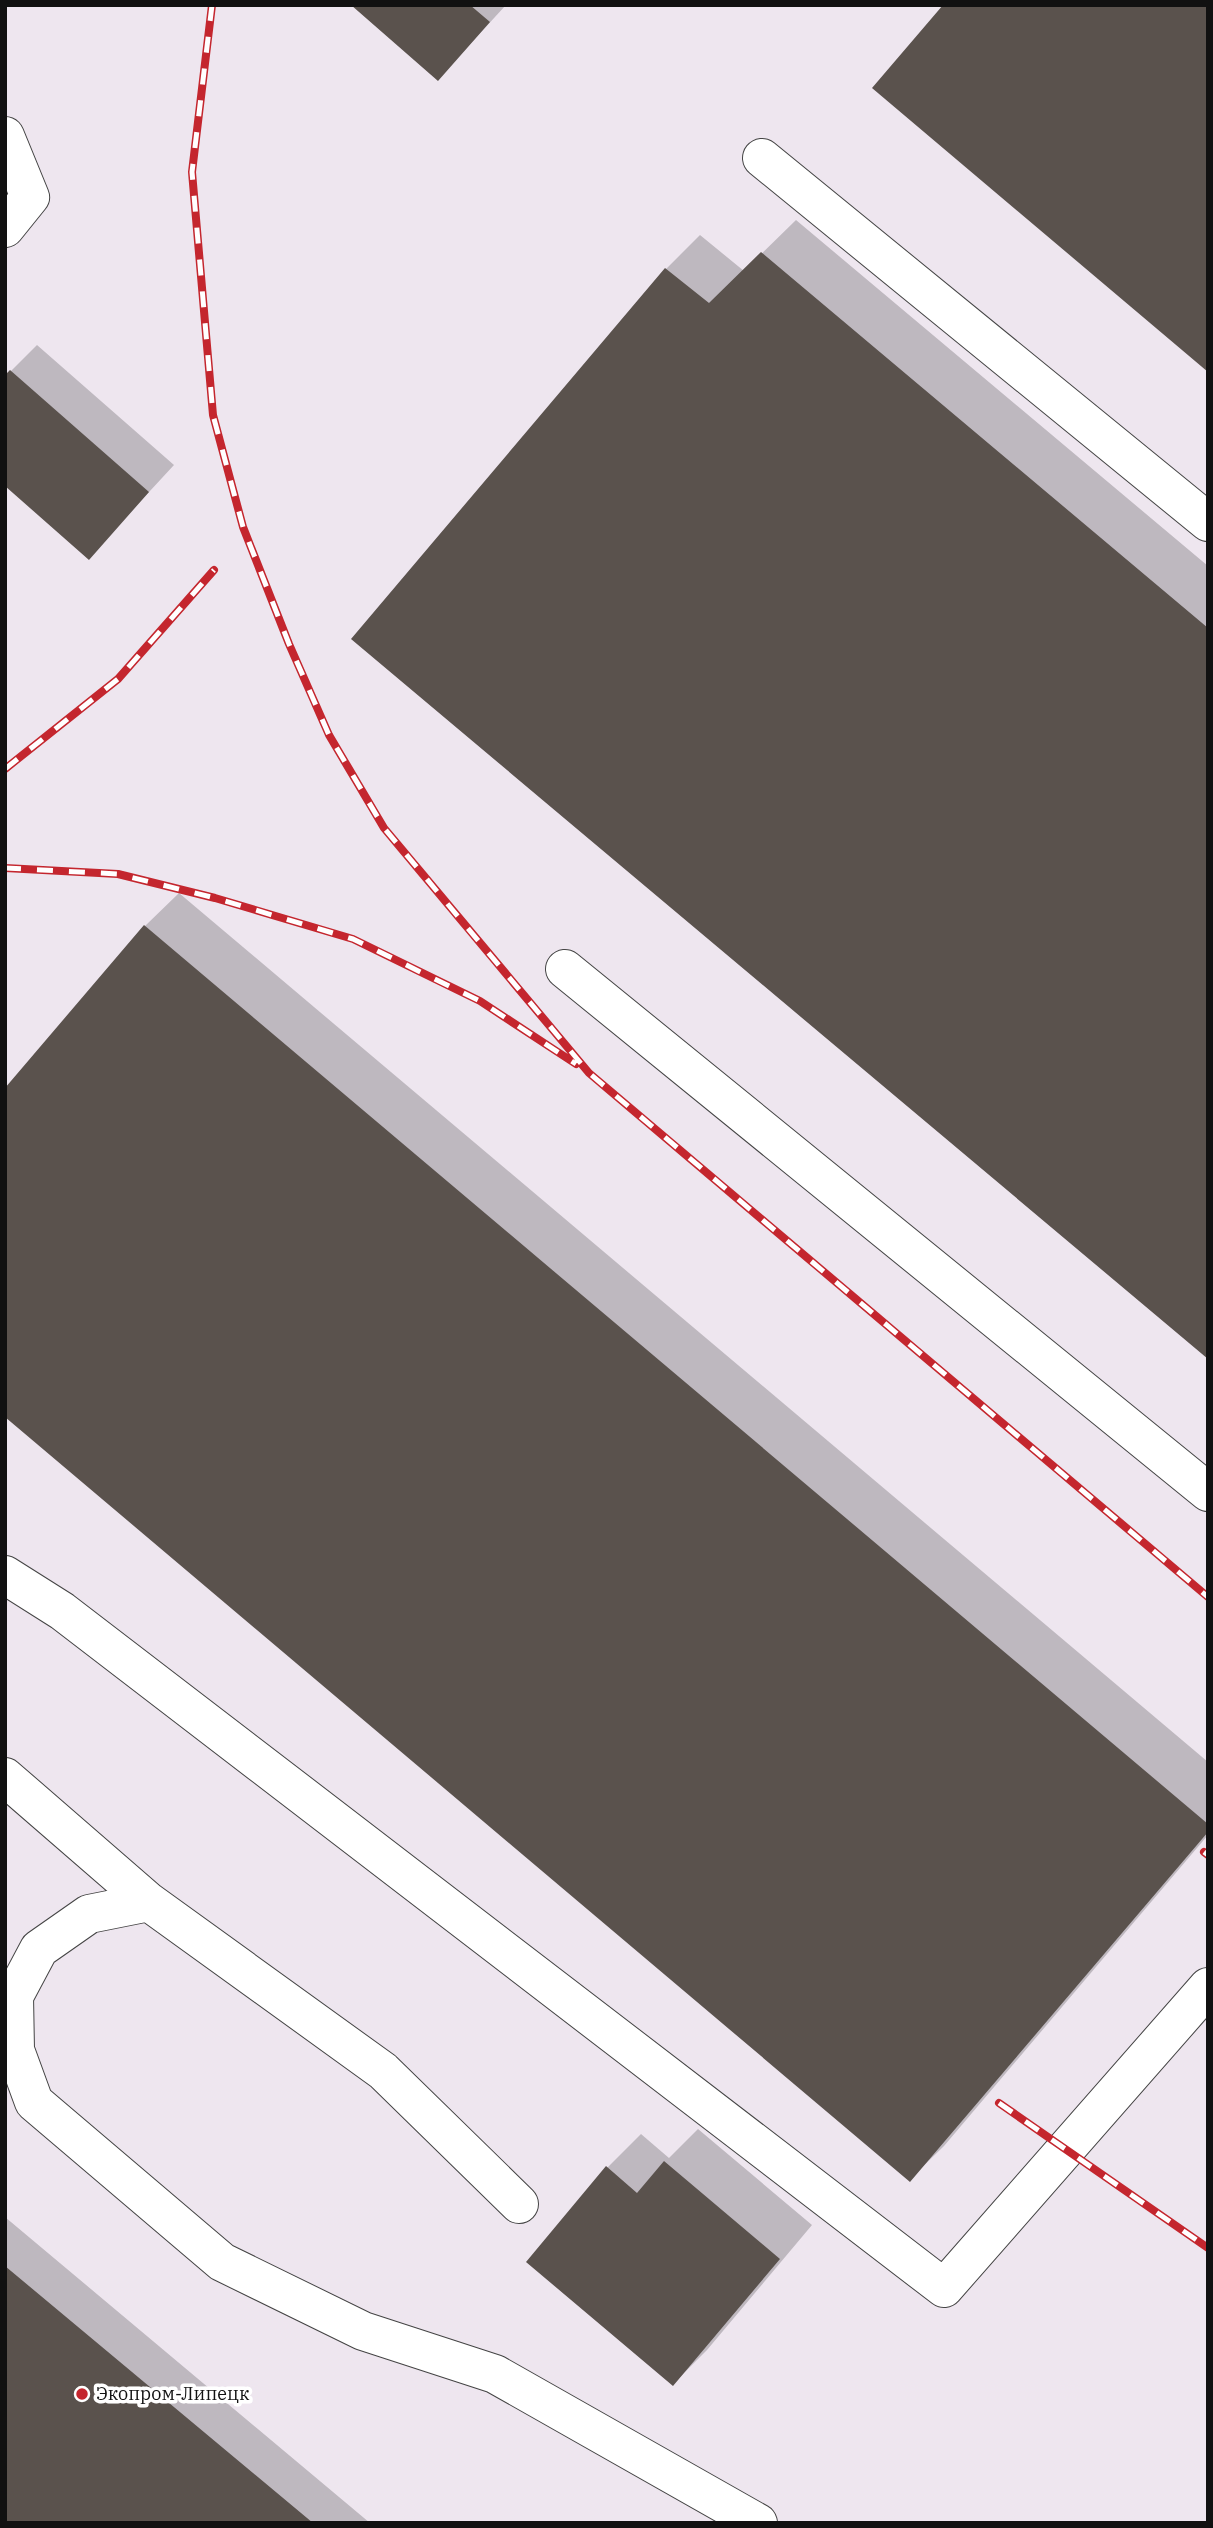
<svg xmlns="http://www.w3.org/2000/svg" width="1213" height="2528" font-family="'IBM Plex Serif',serif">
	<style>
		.industrial { fill: #eee6ef }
		.shadow { fill: #0003 }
		.building { fill: #5a524d }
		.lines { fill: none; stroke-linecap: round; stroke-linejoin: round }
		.minor-casing { stroke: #444; stroke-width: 40 }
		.minor { stroke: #fff; stroke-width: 38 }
		.rail-casing { stroke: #c4262e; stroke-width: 8 }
		.rail { stroke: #fff; stroke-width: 5; stroke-dasharray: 16; stroke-linecap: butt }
		.poi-dot { fill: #c4262e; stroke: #fff; stroke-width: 2.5 }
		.labels { text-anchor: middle; stroke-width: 7; stroke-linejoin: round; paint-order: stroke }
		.poi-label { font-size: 18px; fill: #111; stroke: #fff; text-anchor: start }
	</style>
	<rect width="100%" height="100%" fill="#fffdf5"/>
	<!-- industrial -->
	<path class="industrial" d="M5,5h1203v2518h-1203z"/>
	<!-- shadow -->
	<path class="shadow" d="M354,5h152l-68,74z
		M796,220l412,346v790l-854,-717 312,-370 34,-34 44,36z
		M37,345l137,120 -85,92 -78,-186z
		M179,893l1029,869v73l-264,311 -34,33 -905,-1089 140,-164z
		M698,2129l114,96 -105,125 -34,34 -66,-216 34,-34 28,24z
		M5,2217l365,306h-365z"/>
	<!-- building -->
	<path class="building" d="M351,5h119l20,17 -52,59z
		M943,5h265v367l-336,-284z
		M761,252l447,376v731l-857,-720 314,-371 44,35z
		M10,370l139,122 -60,68 -84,-74v-111z
		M144,925l1064,899v8l-298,350 -905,-765v-329z
		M664,2161l116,98 -107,127 -147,-124 80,-96 31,27z
		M5,2266l308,257h-308z"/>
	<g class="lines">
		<defs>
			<path id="minor" d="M5,136l25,61 -25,31
				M762,158l446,364
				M565,969l643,523
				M5,1575l57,36 882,677 264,-301
				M5,1777l144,125 234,169 136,133
				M149,1902l-60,12 -50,35 -25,47 1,54 19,52 188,160 141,69 132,43 263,149"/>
		</defs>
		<!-- minor casing -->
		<use href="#minor" class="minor-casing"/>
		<!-- minor -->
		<use href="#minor" class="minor"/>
		<defs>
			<path id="rail" d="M212,5l-20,167 21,243 30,112 46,117 40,91 55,93 205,245 619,524
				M5,769l113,-90 96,-109
				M5,868l113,6 97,24 138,41 127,62 96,63
				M1204,1852l4,3
				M999,2103l209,145"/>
		</defs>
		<!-- rail casing -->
		<use href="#rail" class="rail-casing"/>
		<!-- rail -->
		<use href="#rail" class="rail"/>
	</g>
	<!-- markers -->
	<circle class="poi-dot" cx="82" cy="2394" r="7"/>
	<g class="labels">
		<!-- poi labels -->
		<g class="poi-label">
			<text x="96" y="2400">Экопром-Липецк</text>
		</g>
	</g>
	<!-- border -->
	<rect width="1213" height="2528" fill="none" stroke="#111111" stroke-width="14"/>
</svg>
